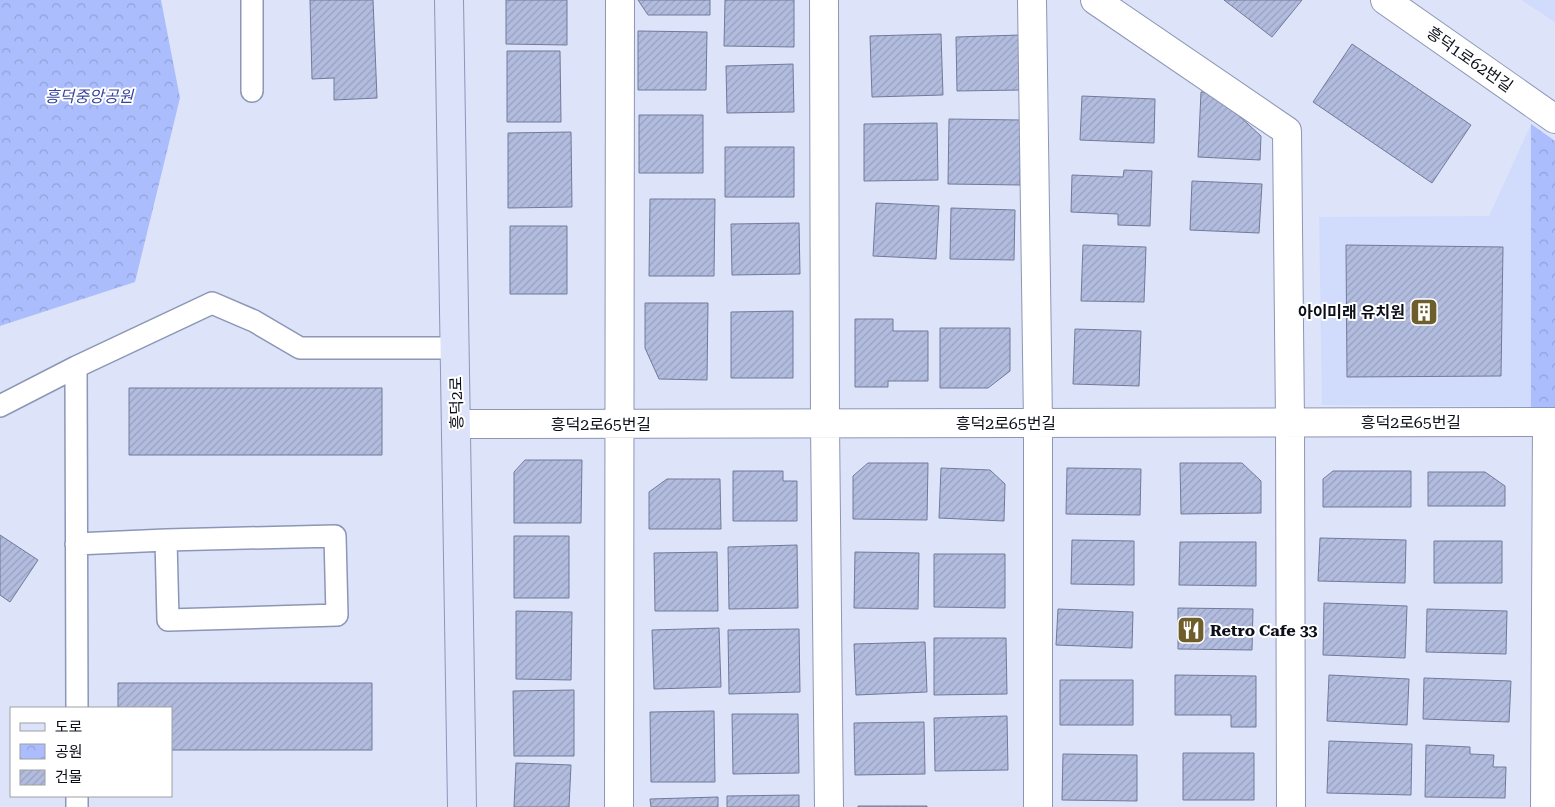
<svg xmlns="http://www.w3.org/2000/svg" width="1555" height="807" font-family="'Roboto Serif','Noto Sans KR',serif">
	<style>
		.built { fill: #d1dcfd }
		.park { fill: url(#park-crowns) }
		.building { fill: url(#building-hatch); stroke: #717a99 }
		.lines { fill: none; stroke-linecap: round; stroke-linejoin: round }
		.lane-casing { stroke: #8c96b6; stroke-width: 24 }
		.street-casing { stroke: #8c96b6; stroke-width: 30 }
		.secondary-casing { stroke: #8c96b6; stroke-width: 30 }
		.lane { stroke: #fff; stroke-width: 21 }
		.street { stroke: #fff; stroke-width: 28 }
		.secondary { stroke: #dce2fa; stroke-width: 28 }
		.labels { text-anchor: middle; stroke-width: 4; stroke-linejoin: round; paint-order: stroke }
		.street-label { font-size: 16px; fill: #0c0f1a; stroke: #fff }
		.park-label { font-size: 16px; font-style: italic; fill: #3442a1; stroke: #fff }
		.poi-label { font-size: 16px; font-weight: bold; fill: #0c0f1a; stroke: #fff; text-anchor: end }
	</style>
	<defs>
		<pattern id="park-crowns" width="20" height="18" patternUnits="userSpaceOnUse" patternTransform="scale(1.25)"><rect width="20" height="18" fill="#abbdfd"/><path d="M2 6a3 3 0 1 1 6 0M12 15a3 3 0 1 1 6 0" fill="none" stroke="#92a1d8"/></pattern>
		<pattern id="building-hatch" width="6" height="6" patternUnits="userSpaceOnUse" patternTransform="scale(1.25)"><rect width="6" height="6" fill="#b2bcde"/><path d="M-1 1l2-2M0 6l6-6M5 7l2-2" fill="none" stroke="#98a0be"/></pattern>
	</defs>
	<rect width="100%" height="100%" fill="#dde4f9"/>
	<!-- built -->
	<path class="built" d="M1521,0h34v22z
		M1531,124l24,17v266l-233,-2 -3,-188 170,-1z"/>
	<!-- park -->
	<path class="park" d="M0,0h161l19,98 -45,184 -135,44z
		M1531,124l24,17v266h-24z"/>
	<!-- building -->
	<path class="building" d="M310,0h63l4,98 -43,2v-22l-22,1z
		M506,0h61v45l-61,-1z
		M638,0h72v15h-62z
		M725,0h69v47l-70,-1z
		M1224,0h78l-30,37z
		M638,31l69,1 -1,58h-68z
		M941,34l2,61 -71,2 -2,-61z
		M1021,35l2,55 -66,1 -1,-54z
		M1352,44l119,81 -39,58 -119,-81z
		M507,51h53l1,71h-54z
		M793,64l1,48 -67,1 -1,-47z
		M1201,92l13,1 47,43 -1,24 -62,-3z
		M1082,96l73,3 -1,44 -74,-3z
		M639,115h64v58h-64z
		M949,119l72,1 -1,65 -72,-1z
		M937,123l1,57 -74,1v-57z
		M571,132l1,75 -64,1v-75z
		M725,147h69v50h-69z
		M1124,170l28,1 -2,55 -32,-1v-11l-47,-2 1,-37 51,2z
		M1192,181l70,3 -3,49 -69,-3z
		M650,199h65l-1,77h-65z
		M876,203l63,3 -3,53 -63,-3z
		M951,208l64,2 -1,50 -64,-1z
		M799,223l1,51 -68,1 -1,-51z
		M510,226h57v68h-57z
		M1083,245l63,2 -2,55 -63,-1z
		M1346,245l157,2 -2,129 -154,1z
		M645,303h63l-1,77 -48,-1 -14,-31z
		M793,311v67h-62v-66z
		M855,319h38v12h35v50h-40v6h-33z
		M940,328h70v43l-22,17h-48z
		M1075,329l66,2 -2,55 -66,-2z
		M129,388h253v67h-253z
		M525,460h57l-1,63h-67v-51z
		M868,463h60l-1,57 -74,-1v-43z
		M1180,463h62l19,18v32l-80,1z
		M941,468l49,2 15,14 -1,37 -65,-3z
		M1067,468l74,1 -1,46 -74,-1z
		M733,471h50v10h14v40h-64z
		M1333,471h78v36h-88v-28z
		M1428,472h57l20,14v20h-77z
		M667,479h53l1,50h-72v-37z
		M0,535l38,25 -28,42 -10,-7z
		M514,536h55v62h-55z
		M1320,538l86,2 -1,43 -87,-2z
		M1072,540l62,1v44l-63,-1z
		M1434,541h68v42h-68z
		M1180,542h76v44l-77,-1z
		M797,545l1,63 -69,1 -1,-62z
		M717,552l1,59h-63l-1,-58z
		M855,552l64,1 -1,56 -64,-1z
		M934,554h71v54l-71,-1z
		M1324,603l83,3 -2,52 -82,-3z
		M1178,608l75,1 -1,41 -74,-1z
		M1058,609l75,3 -1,36 -76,-3z
		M1427,609l80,2 -1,43 -80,-2z
		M516,611l56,1 -1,68 -55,-1z
		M719,628l2,59 -67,2 -2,-59z
		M799,629l1,63 -71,2 -1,-64z
		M934,638h72l1,56 -73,1z
		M925,642l2,50 -71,3 -2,-51z
		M1175,675l81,1v51h-25v-12h-56z
		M1329,675l80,4 -2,46 -80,-4z
		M1424,678l87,3 -2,41 -86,-3z
		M1060,680h73v45h-73z
		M118,683h254v67h-201v-42h-53z
		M574,690v66h-60l-1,-65z
		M714,711l1,71h-64l-1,-70z
		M732,714h66l1,59 -66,1z
		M1007,716l1,54 -73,1 -1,-53z
		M924,722l1,52 -70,1 -1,-52z
		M1329,741l83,3 -1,51 -84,-2z
		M1426,745l44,2v7l24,1 -1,12h13l-1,31 -80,-1z
		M1183,753h71v47h-71z
		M1063,754l74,1v46l-75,-1z
		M516,763l55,2 -2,42h-55z
		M799,795v12h-72v-11z
		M718,797v10h-67l-1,-8z
		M858,806h69v1h-69z"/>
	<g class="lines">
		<defs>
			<path id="lane" d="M252,0v91
				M76,367l1,341
				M0,406l76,-39 136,-64 42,18 46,27h155
				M76,544l90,-4 169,-4 2,79 -169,5 -2,-80
				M77,796v11"/>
			<path id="street" d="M824,0l1,423 4,384
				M1032,0l6,423v384
				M1095,0l192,131 3,291 1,385
				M1385,0l170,119
				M457,424l1098,-2
				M619,807l1,-807
				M1545,807l2,-385"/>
			<path id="secondary" d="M449,0l13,807"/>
		</defs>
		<!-- lane casing -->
		<use href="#lane" class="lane-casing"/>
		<!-- street casing -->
		<use href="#street" class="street-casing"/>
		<!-- secondary casing -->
		<use href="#secondary" class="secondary-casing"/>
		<!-- lane -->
		<use href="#lane" class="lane"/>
		<!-- street -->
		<use href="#street" class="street"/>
		<!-- secondary -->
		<use href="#secondary" class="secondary"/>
	</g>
	<!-- icons -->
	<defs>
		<symbol id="building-square" viewBox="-11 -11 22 22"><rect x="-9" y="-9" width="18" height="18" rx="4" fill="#6e5e2b" stroke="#fff"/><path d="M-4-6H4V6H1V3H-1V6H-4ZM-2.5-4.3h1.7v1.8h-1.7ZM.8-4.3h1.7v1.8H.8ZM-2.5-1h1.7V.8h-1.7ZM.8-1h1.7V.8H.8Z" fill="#fff"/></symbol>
		<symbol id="restaurant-square" viewBox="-11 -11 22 22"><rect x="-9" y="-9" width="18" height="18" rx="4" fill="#6e5e2b" stroke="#fff"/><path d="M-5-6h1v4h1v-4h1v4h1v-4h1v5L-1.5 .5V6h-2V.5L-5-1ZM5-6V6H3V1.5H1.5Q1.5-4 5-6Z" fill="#fff"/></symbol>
	</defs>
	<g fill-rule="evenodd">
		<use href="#building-square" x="1408" y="296" width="32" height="32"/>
		<use href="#restaurant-square" x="1175" y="614" width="32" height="32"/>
	</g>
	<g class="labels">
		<!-- street labels -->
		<g class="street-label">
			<text transform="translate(1470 59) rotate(35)" y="6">흥덕1로62번길</text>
			<text transform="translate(456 403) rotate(-91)" y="6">흥덕2로</text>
			<text x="1411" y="428">흥덕2로65번길</text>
			<text x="1006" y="429">흥덕2로65번길</text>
			<text x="601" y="430">흥덕2로65번길</text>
		</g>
		<!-- park labels -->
		<g class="park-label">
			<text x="89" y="102">흥덕중앙공원</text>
		</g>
		<!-- poi labels -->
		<g class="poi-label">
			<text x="1405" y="318">아이미래 유치원</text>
			<text x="1210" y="636" text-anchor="start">Retro Cafe 33</text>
		</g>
	</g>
	<!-- legend -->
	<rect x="10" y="707" width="162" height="90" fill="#ffffff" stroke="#9e9fa3"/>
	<rect x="20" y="723" width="25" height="8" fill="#dce2fa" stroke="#9e9fa3"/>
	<text x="55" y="732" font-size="15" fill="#0c0f1a">도로</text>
	<rect x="20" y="744" width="25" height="15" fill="url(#park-crowns)" stroke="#9e9fa3"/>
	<text x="55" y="757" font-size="15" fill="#0c0f1a">공원</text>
	<rect x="20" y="770" width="25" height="15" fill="url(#building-hatch)" stroke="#9e9fa3"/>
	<text x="55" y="782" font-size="15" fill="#0c0f1a">건물</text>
</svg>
